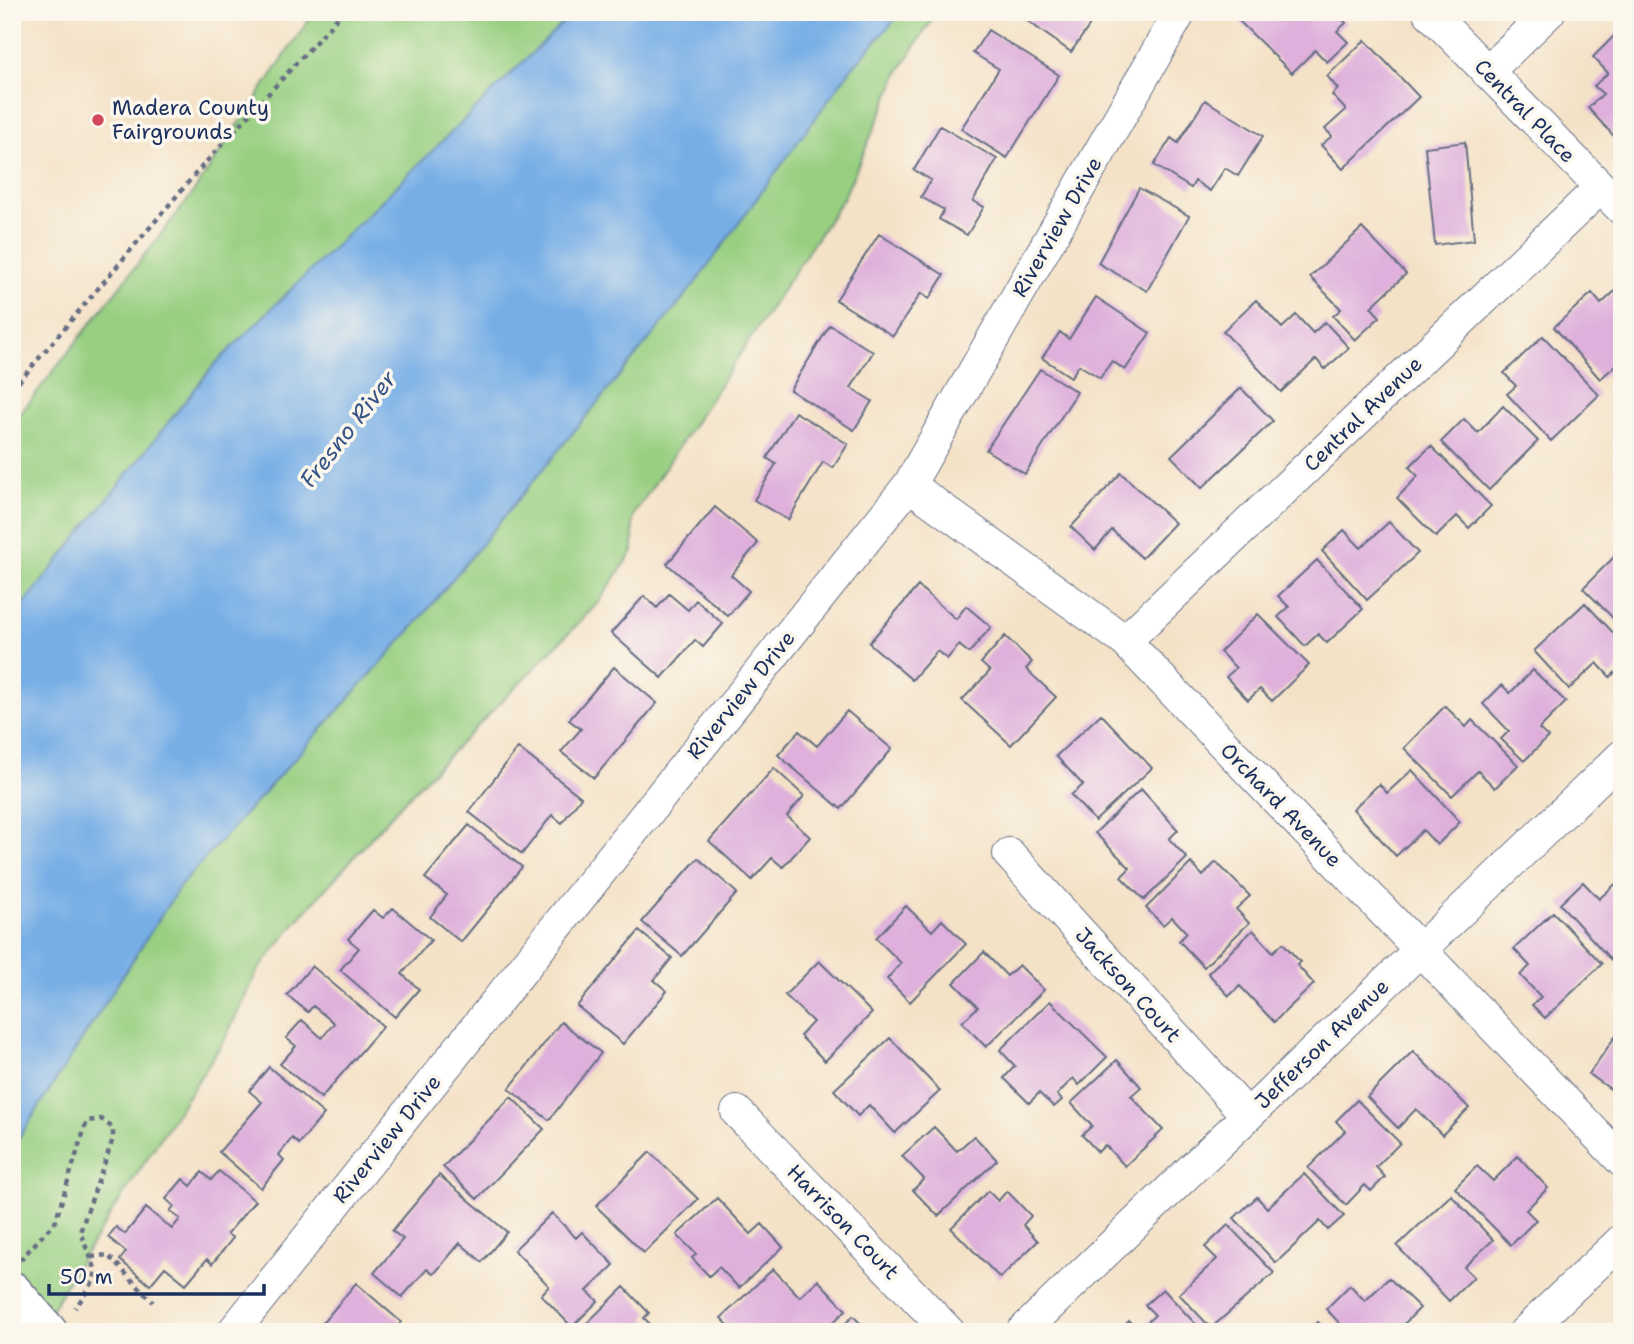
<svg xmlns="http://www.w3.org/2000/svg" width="1634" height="1344" font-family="'Shantell Sans',sans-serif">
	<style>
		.green { fill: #98cf81; stroke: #5a7f70; stroke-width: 2 }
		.water { fill: #77aee6; stroke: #496ea2; stroke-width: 2 }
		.building { fill: #deb0db }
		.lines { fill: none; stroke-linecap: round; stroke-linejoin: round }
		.street-casing { stroke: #676e83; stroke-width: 34 }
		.secondary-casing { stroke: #676e83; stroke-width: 41 }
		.path { stroke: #676e83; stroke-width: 4.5; stroke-dasharray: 5 5; stroke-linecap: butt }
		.street { stroke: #fff; stroke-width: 32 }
		.secondary { stroke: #fff; stroke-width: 38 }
		.poi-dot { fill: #d1495b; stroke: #fbf7ec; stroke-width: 2.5 }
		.labels { text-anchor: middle; stroke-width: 7; stroke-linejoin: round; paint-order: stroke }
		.poi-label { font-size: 21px; fill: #1b2f5e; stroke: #fbf7ec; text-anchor: start }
		.street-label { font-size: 21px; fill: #1b2f5e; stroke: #fbf7ec }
		.water-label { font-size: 23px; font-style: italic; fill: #375587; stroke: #fbf7ec }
	</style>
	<rect width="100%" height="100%" fill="#fbf7ec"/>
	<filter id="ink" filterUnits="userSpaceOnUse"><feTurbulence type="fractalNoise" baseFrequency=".0143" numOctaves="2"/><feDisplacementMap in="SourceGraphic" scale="14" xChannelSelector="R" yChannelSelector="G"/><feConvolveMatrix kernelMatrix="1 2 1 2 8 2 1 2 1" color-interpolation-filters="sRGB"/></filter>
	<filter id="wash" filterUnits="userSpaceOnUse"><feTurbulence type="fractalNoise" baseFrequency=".00686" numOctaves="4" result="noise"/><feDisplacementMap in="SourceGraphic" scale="28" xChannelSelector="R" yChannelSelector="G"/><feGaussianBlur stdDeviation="1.57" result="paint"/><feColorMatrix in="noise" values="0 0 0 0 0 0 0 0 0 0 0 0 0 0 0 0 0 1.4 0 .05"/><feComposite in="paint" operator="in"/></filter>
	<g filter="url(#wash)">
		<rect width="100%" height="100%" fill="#f4e2c7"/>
		<!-- green -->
		<path class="green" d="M314,12h623l-37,58 -56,127 -211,319v35l-34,51 -197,201 -106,119 -39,50 -32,67 -155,238 -31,55h-27v-908l178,-227z"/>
		<!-- water -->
		<path class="water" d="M574,12h328l-51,57 -157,216 -278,339 -236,262 -168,263v-530l202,-254z"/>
		<g id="blocks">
			<!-- building -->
			<path class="building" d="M1015,12h57l18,13 -19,27z
				M1246,12h58l3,3 3,-3h26l10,11 -9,8 11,11 -21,20 -12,-12 -23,23 -54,-53z
				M988,30l71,45 -52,83 -46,-29 38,-60 -26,-16z
				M1616,34l6,6v105l-34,-37 15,-14 -9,-8 14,-13 -15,-16z
				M1365,40l54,57 -76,72 -22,-24 11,-9 -7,-7 21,-19 -14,-15 6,-6 -11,-13z
				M1205,100l58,36 -25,40 -13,-8 -15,23 -15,-10 -4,7 -37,-23 17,-27 7,5z
				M940,126l57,33 -24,42 11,6 -17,28 -28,-16 5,-9 -23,-13 10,-17 -17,-10z
				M1465,142l9,98 -39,5 -10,-98z
				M1139,188l50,28 -42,75 -49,-28z
				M1362,228l44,46 -35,33 9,10 -25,23 -22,-24 8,-7 -31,-32z
				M879,234l65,41 -15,24 -8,-6 -28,43 -57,-36z
				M1615,291l7,8v61l-22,19 -46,-52 38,-34 9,11z
				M1096,297l54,36 -25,37 -13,-9 -12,17 -21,-13 -8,12 -29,-19 18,-26 9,7z
				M1256,300l26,28 14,-13 17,18 12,-11 24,26 -24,21 -9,-10 -35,33 -58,-61z
				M830,325l43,27 -22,36 21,13 -18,29 -64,-40z
				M1543,336l56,59 -48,46 -44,-47 9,-8 -12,-13z
				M1040,369l37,23 -52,82 -39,-24z
				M1241,388l32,33 -71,67 -31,-32z
				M1503,406l35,35 -49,49 -48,-48 23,-23 14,14z
				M795,412l53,32 -15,24 -10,-6 -35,58 -34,-20 22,-36 -9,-6z
				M1431,446l60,60 -22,22 -12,-12 -21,21 -39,-39 21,-22 -9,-9z
				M1121,473l54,50 -33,35 -30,-28 -17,20 -24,-23z
				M715,507l43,36 -27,32 18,16 -21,25 -61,-52z
				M1389,522l29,31 -51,47 -45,-49 22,-21 17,18z
				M1622,549v78l-39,-39z
				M1317,560l46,49 -36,34 -9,-9 -13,12 -27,-29 11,-10 -11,-11z
				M918,586l38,33 10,-13 25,21 -22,26 -10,-8 -12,14 -10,-8 -25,29 -43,-37z
				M669,594l19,16 8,-10 27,24 -20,23 -8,-7 -33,38 -51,-45 33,-37 13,12z
				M1585,603l37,39v24l-12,11 -13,-14 -28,26 -35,-38z
				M1258,614l51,51 -37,36 -12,-12 -12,11 -22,-23 10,-9 -16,-16z
				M1005,636l27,26 -6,7 30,28 -45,48 -49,-45 28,-29 -9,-8z
				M614,667l43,36 -63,75 -33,-26 20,-23 -12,-9z
				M1533,670l33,32 -27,27 9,8 -24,24 -23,-22 8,-8 -26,-27 19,-19 8,8z
				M1445,706l21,21 6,-7 46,45 -23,23 -17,-17 -26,25 -48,-48z
				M847,711l45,38 -51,60 -63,-54 21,-24 18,15z
				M1101,714l51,54 -57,53 -24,-26 12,-10 -27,-29z
				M518,748l63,49 -19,26 -10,-8 -30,39 -53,-42z
				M774,768l30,28 -17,20 23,21 -27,30 -11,-9 -20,22 -43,-39z
				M1412,770l48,52 -23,23 -14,-15 -27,26 -43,-47 26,-25 8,9z
				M1141,789l37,41 -9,9 18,19 -43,42 -23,-23 9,-9 -35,-35z
				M469,825l53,42 -61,75 -31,-25 17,-22 -22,-17z
				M698,858l39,35 -55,63 -40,-34z
				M1216,862l34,34 -14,13 13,14 -45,44 -25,-26 8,-8 -15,-16 -9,8 -17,-17 45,-45 12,13z
				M1622,878v72l-11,10 -51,-56 23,-22 16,17z
				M906,906l26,25 10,-11 24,24 -56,58 -23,-23 14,-16 -25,-25z
				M393,908l38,32 -29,34 17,15 -24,28 -55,-47 19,-22 -11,-9 25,-29 10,8z
				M1553,912l49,52 -57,54 -13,-13 9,-8 -21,-22 10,-9 -16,-17z
				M1253,930l20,22 10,-9 17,19 -3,3 17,19 -40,38 -34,-36 -11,10 -21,-23z
				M639,931l33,27 -18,22 13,11 -44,53 -46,-38z
				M984,952l23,24 12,-11 25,25 -58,57 -24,-25 16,-15 -24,-24z
				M819,961l53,52 -47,48 -25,-25 13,-14 -28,-27z
				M312,966l71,60 -62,72 -41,-34 16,-18 -10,-8 16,-18 20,18 12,-15 -21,-17 -5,6 -21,-17z
				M1050,1001l57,56 -28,28 -6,-7 -16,17 5,5 -8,7 -15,-14 -10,10 -25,-25 11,-12 -15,-16z
				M561,1022l40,31 -52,67 -40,-31z
				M1622,1027v70l-33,-23z
				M890,1038l50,53 -45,42 -26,-28 -11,11 -24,-26z
				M1413,1051l56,57 -27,27 -26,-26 -18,19 -31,-31z
				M1117,1060l24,27 -10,9 32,34 -38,36 -20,-21 -7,7 -16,-17 10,-9 -21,-23z
				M269,1067l55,47 -25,30 -7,-6 -13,17 5,5 -23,28 -42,-36 43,-50 -13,-11z
				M511,1097l33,32 -67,70 -34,-32z
				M1357,1100l43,43 -24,24 9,10 -14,14 -6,-6 -19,20 -38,-37 37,-37 -9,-10z
				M934,1127l23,24 17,-15 23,24 -59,56 -25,-26 11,-11 -22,-23z
				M650,1152l48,47 -54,54 -48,-47z
				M1518,1156l30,32 -22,22 10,10 -25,25 -56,-57 22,-22 16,15z
				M219,1171l36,30 -28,33 6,4 -21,26 -5,-5 -21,25 -21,-17 -15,18 -30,-25 6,-8 -18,-15 8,-10 9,7 21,-26 26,21 8,-10 -10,-8 4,-5 -8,-7 17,-20 8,7 11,-14 9,8z
				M1304,1174l40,42 -16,14 -8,-9 -44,42 -42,-45 23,-21 10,11z
				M439,1175l68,57 -25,30 -22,-19 -26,31 -7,-5 -25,28 -28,-24 29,-34 -11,-8z
				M988,1191l10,10 9,-10 24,25 -8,9 15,16 -38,37 -49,-50z
				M1451,1195l42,45 -29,27 10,10 -25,24 -52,-55z
				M717,1198l34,36 11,-10 21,23 -44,41 -20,-21 -10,9 -17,-18 4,-4 -19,-19z
				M552,1213l24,25 6,-6 32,33 -27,26 11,10 -26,26 -31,-32 8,-9 -35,-36z
				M1228,1225l46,48 -63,55 -32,-34 38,-35 -12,-12z
				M773,1269l27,28 18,-17 28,30 -23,22h-88l-14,-14z
				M1389,1278l31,30 -24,24h-48l-22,-23 24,-24 15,16z
				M356,1283l45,39 -8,10h-78z
				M624,1287l25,26 -5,5 14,14h-64l-8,-8z
				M1163,1289l40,43h-85l11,-11 9,10 17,-16 -10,-10z
				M853,1316l16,16h-32z
				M1318,1322l10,10h-20z"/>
		</g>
	</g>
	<g filter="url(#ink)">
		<use href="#blocks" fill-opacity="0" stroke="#676e83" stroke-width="2"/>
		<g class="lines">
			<defs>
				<path id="street" d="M1429,12l193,197
					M1487,72l62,-60
					M909,485l216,156 497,520
					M1125,641l475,-453
					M1009,854l238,261
					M737,1112l212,220
					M233,1332l676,-847 271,-473
					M1022,1332l600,-576
					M1525,1332l97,-92"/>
				<path id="secondary" d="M12,1291l36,41"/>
			</defs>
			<!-- street casing -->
			<use href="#street" class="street-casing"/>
			<!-- secondary casing -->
			<use href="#secondary" class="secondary-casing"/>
			<!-- path -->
			<path class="path" d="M12,390l185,-218 146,-160
				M91,1257l17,-2 45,47
				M20,1260l35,-38 32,-101 14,-2 12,9v11l-33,93c16,44 26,35 -5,76"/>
			<!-- street -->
			<use href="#street" class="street"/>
			<!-- secondary -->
			<use href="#secondary" class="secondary"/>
		</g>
	</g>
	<!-- markers -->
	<circle class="poi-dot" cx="98" cy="120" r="7"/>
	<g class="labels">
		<!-- poi labels -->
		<g class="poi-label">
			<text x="112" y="115">Madera County<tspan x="112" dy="24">Fairgrounds</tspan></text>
		</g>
		<!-- street labels -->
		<g class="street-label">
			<text transform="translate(1525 111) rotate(46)" y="7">Central Place</text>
			<text transform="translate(1057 227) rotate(-60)" y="7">Riverview Drive</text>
			<text transform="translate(1363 414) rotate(-44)" y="7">Central Avenue</text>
			<text transform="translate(741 695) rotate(-51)" y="7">Riverview Drive</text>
			<text transform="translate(1281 805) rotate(46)" y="7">Orchard Avenue</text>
			<text transform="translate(1128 985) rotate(48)" y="7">Jackson Court</text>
			<text transform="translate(1322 1044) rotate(-44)" y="7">Jefferson Avenue</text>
			<text transform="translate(387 1139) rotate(-51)" y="7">Riverview Drive</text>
			<text transform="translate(843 1222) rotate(46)" y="7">Harrison Court</text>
		</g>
		<!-- water labels -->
		<g class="water-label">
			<text transform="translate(348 429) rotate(-52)" y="8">Fresno River</text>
		</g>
	</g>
	<!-- margin -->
	<rect width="1634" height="1344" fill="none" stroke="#fbf7ec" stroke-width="42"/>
	<!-- scale -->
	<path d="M49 1284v10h215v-10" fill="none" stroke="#1b2f5e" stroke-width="3.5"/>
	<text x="60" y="1284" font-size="21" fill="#1b2f5e" stroke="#fbf7ec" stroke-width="5" paint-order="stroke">50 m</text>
</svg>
